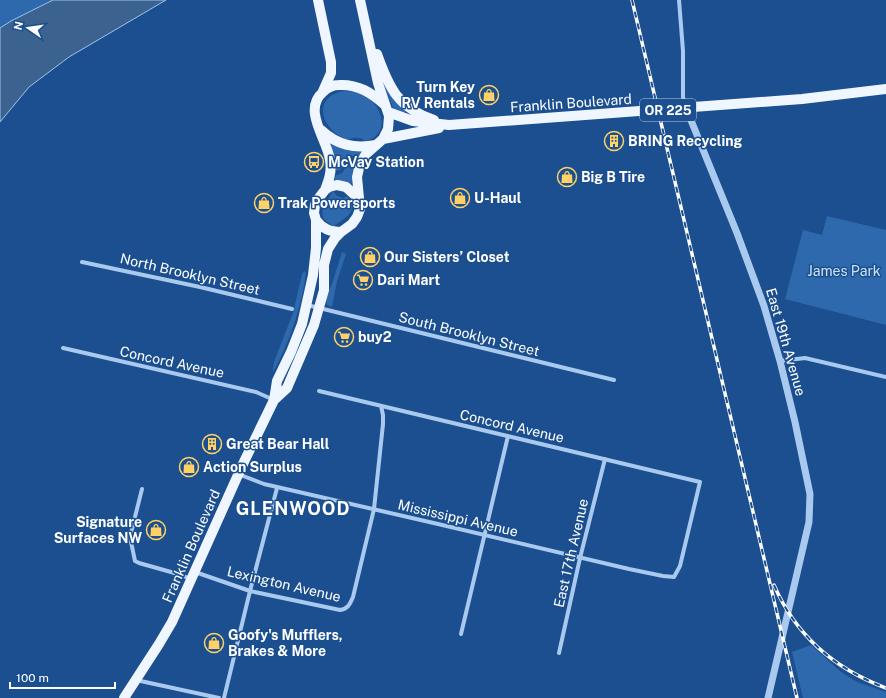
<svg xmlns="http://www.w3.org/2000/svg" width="886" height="698" font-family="'Public Sans',sans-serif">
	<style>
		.green { fill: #2e69ad }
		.water { fill: #3c6290; stroke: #9cc4f0 }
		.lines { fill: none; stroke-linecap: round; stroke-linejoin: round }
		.minor { stroke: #a9c9ee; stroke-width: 4 }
		.tertiary { stroke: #a9c9ee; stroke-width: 7 }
		.primary { stroke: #f0f6ff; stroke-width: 10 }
		.rail-casing { stroke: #fff; stroke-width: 3.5 }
		.rail { stroke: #1b4f8f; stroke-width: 2; stroke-dasharray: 6; stroke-linecap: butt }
		.labels { text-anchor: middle; stroke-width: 3; stroke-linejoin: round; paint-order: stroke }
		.shield { fill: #1b4f8f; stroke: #bbcadd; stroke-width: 1 }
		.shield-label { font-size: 13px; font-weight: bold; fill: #fff }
		.poi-label { font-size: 14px; font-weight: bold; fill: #fff; stroke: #1b4f8f; text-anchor: start }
		.street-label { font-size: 14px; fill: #fff; stroke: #1b4f8f }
		.park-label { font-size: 14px; fill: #cfe3fa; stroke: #1b4f8f }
		.district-label { font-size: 18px; font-weight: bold; letter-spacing: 1px; fill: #fff; stroke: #1b4f8f }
	</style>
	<rect width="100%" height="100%" fill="#1b4f8f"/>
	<!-- green -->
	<path class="green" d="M0,0h53l-42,21 -11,7z
		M385,82l21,29 -2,3 -10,-4 -11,-27z
		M343,91c8,0 15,1 22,5 18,10 26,39 0,45 -5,-4 -12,-4 -17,-1 -27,-9 -37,-43 -5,-49z
		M333,143l27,7 1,3 -2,3h-8l-11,14 -4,1 -1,-13 -4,-13z
		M352,159h5l-4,13 -2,14 -17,-5 2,-6 6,-2z
		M333,191l4,5 6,2 4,-2c13,15 -2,22 -13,30 -21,-9 -9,-22 -1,-35z
		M827,216l59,14v95l-101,-26 18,-69 19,5z
		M342,252l4,2 -9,27 -5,26 -5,-2 -1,-8 6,-13z
		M304,271l2,2c-4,32 -17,71 -33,99v-4l1,-6 19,-49 9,-39z
		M811,645l30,27 16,10 29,10v6h-83l-11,-46z"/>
	<!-- water -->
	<path class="water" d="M53,0h113l-97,57 -40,30 -29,35v-94l11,-7z"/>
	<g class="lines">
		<!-- minor -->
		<path class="minor" d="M679,0l4,51v46l2,9
			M82,262l118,25 92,22
			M307,305l307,75
			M63,348l193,44 18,8
			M780,361l25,-3 81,19
			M238,474l26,10 174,40 191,45 34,7 11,1 6,-11 20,-84 -381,-91
			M142,489l-12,48 5,24 4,2 39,11 13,5
			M195,572l55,19 90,19c8,-1 10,-6 13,-13l21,-88 9,-85v-9l-2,-9
			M461,634l47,-198
			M559,653l21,-95 25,-99
			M136,680l83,18
			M224,698l26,-107 27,-103"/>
		<!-- tertiary -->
		<path class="tertiary" d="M686,108l51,125 27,73 16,55 15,61 15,72 -1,28 -41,176"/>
		<!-- primary -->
		<path class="primary" d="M318,0l13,62v11l-8,18
			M377,54c12,34 21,54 57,66
			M388,112l25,9 36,4 353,-26 84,-10
			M321,130c16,15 33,19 55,15
			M383,139l56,-11
			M325,190c4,-10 7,-19 5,-30 -3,-21 -28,-50 -7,-68 4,-4 10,-7 16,-7 19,-1 33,8 46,20
			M316,220c7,9 14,12 25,12
			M274,400l13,-12 27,-63 10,-35v-25l4,-16 7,-11 6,-6 11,-8 5,-7 3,-8 -3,-32 3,-13 6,-10 17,-15 5,-10 1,-13 -11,-33 -18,-83
			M124,698l35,-54 13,-22 70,-156 32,-66 3,-19 14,-29 11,-28 11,-49 3,-27v-28l-2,-7 1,-8 3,-6 7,-9 4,-3 8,-2 9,2 12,11"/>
		<defs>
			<path id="rail" d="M632,0l165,698
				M774,585c22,51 61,84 112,103"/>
		</defs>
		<!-- rail casing -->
		<use href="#rail" class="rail-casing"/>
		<!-- rail -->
		<use href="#rail" class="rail"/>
	</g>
	<!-- icons -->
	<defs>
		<symbol id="shop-ring" viewBox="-11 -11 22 22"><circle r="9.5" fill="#1b4f8f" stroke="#ffd166" stroke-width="1.5"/><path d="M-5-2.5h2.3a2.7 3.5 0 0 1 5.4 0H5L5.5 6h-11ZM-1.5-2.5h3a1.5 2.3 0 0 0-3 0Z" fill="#ffd166"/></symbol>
		<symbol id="building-ring" viewBox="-11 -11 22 22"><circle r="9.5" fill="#1b4f8f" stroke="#ffd166" stroke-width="1.5"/><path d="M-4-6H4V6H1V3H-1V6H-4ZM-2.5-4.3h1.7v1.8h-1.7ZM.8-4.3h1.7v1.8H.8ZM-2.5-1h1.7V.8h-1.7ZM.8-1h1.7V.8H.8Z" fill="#ffd166"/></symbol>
		<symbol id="bus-ring" viewBox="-11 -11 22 22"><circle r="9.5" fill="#1b4f8f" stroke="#ffd166" stroke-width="1.5"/><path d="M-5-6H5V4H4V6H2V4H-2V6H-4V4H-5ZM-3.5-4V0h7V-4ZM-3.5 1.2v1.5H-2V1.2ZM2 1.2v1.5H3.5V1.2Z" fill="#ffd166"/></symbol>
		<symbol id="supermarket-ring" viewBox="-11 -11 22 22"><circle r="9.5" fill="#1b4f8f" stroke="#ffd166" stroke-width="1.5"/><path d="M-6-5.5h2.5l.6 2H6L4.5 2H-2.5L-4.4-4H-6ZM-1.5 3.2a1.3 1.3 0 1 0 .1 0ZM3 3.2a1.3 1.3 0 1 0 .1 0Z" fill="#ffd166"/></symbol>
	</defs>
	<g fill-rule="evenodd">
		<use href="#shop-ring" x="478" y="84" width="22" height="22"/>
		<use href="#building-ring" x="603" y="130" width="22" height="22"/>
		<use href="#bus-ring" x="303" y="151" width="22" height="22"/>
		<use href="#shop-ring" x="556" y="166" width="22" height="22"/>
		<use href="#shop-ring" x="449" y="187" width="22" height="22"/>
		<use href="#shop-ring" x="253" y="192" width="22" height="22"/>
		<use href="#shop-ring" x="359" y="246" width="22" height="22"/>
		<use href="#supermarket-ring" x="352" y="269" width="22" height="22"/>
		<use href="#supermarket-ring" x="333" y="326" width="22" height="22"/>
		<use href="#building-ring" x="201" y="433" width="22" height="22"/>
		<use href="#shop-ring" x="178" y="456" width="22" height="22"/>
		<use href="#shop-ring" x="145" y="519" width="22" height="22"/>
		<use href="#shop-ring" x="203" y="632" width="22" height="22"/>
	</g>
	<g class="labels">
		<!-- shield labels -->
		<rect class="shield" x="640" y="99" width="56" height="22" rx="3"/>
		<g class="shield-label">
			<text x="668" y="115">OR 225</text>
		</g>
		<!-- poi labels -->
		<g class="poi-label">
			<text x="475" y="92" text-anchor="end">Turn Key<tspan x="475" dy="16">RV Rentals</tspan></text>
			<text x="628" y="146">BRING Recycling</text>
			<text x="328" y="167">McVay Station</text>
			<text x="581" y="182">Big B Tire</text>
			<text x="474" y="203">U-Haul</text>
			<text x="278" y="208">Trak Powersports</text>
			<text x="384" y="262">Our Sisters’ Closet</text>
			<text x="377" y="285">Dari Mart</text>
			<text x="358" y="342">buy2</text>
			<text x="226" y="449">Great Bear Hall</text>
			<text x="203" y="472">Action Surplus</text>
			<text x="142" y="527" text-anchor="end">Signature<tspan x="142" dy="16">Surfaces NW</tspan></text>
			<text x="228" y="640">Goofy's Mufflers,<tspan x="228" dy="16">Brakes &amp; More</tspan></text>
		</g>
		<!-- street labels -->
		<g class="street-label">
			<text transform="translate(571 103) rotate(-4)" y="5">Franklin Boulevard</text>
			<text transform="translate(190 274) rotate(13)" y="5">North Brooklyn Street</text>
			<text transform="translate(469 334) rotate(14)" y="5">South Brooklyn Street</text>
			<text transform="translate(786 342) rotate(74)" y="5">East 19th Avenue</text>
			<text transform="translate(172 362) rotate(12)" y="5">Concord Avenue</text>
			<text transform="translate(512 426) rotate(13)" y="5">Concord Avenue</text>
			<text transform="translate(458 518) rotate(13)" y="5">Mississippi Avenue</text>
			<text transform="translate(191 546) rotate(-66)" y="5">Franklin Boulevard</text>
			<text transform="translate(571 553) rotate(-77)" y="5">East 17th Avenue</text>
			<text transform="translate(284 584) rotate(13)" y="5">Lexington Avenue</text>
		</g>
		<!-- park labels -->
		<g class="park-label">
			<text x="844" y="276">James Park</text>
		</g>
		<!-- district labels -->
		<g class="district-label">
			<text x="293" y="515">GLENWOOD</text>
		</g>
	</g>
	<!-- north arrow -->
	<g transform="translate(28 28) rotate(283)" stroke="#1b4f8f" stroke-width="3" paint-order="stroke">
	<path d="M0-3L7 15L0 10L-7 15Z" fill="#ffffff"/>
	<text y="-6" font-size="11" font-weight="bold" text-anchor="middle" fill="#ffffff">N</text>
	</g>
	<!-- scale -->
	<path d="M10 682v6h105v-6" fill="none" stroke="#ffffff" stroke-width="2"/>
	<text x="16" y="682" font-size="12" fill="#ffffff" stroke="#1b4f8f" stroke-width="3" paint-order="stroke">100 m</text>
</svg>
